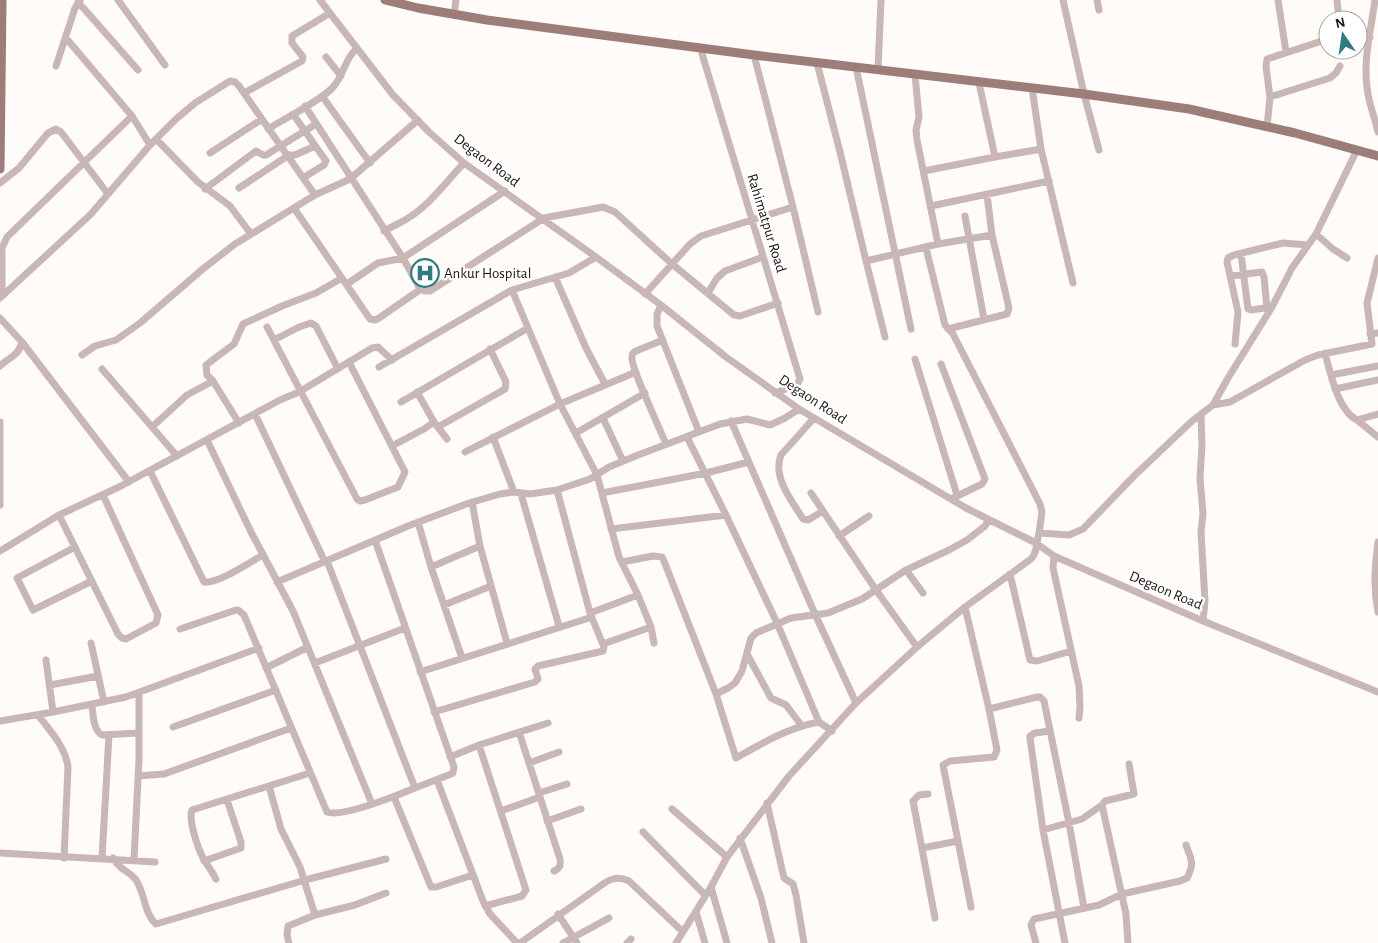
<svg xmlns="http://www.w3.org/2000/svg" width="1378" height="943" font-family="'Alegreya Sans',sans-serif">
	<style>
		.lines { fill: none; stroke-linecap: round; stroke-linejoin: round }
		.minor { stroke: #c8b7b5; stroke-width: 7 }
		.major { stroke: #9c7d7a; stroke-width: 9 }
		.labels { text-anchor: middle; stroke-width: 5; stroke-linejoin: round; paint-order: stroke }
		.street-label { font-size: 15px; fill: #1a1715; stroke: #fff }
		.poi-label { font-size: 15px; fill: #1a1715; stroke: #fff; text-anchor: start }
	</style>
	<rect width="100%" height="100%" fill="#fefbf8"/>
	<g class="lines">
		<!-- minor -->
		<path class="minor" d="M118,0l47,65
			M320,0l73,95 36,37 35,31 132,94 65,48 65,52 73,52 167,99 70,35 18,13 149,65 175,71
			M1063,0l21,94 15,56
			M1097,0l2,10
			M1278,0l8,52
			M1337,0l2,20
			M1375,0c-4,30 -13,63 -7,94 2,12 7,25 10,38
			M78,2l60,68
			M454,15l2,-15
			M1358,36l12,1
			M66,38l66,78 18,29
			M700,47l100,332 -3,6 -22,8
			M326,57l15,19
			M817,63l23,89 26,109
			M56,66l19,-58 5,-8
			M856,67l55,262
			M878,69l3,-69
			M915,75l4,42 -3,13 1,10 21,104
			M1032,88l9,61 32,134
			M244,93l58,-32 1,-4 -11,-14v-7l38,-23
			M322,96l48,67
			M1270,97l60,-19 6,-5 4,-7
			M305,106l98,152 16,29 6,4h5l114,-73 59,-11 12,5 57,52 62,51 6,1 38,-13
			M293,114l33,47 -2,4 -21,13
			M1267,127l3,-30 -4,-30 1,-8 61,-20
			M268,129c16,-10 56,-30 66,-43 10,-12 11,-27 22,-37
			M156,139l42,43 32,24 21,28
			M210,153l52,-34
			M995,157l46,-8
			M924,171l71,-14 -16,-74
			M0,183l19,-15 29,-35 8,-4 5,3 47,62
			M239,188l50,-33h6l20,-9
			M205,189l51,-38 7,4h3l50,-31
			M931,206l118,-25
			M793,207l25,105
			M294,208l76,111 5,1 4,-2 42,-29
			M965,216l19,103
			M384,231c7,-4 14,-7 21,-11 24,-14 40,-37 59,-57
			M1316,234l17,15 14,9
			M926,248l19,77 8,9 87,170 2,8 -3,21
			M1241,254l7,55 3,1 21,-3
			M1231,276l31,-4 2,5 3,31
			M555,277l31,71 19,36
			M347,284l31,-21 25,-5 102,-67
			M512,290l48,114 37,71 22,82 19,38 13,32 3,16
			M708,293l9,-15 8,-7 38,-14
			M645,294l45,-50 11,-8 92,-29 -39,-152
			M2,296v-48l5,-11 125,-121
			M0,298l91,-84 59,-69 26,-26 19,-16 35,-22 5,1 4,4 76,109
			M661,305l-4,9v12l42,106
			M0,318l22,24 107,140
			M267,327l90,172 3,2 5,-1 33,-13 7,-15 -56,-110
			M948,329l59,-15 2,-6 -17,-73
			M1370,334l8,-1
			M885,337l-19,-76 72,-17 54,-9 -5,-40
			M274,340l25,-13 12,-4 5,3 22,43
			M663,340l-27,11c-3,2 -4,2 -4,6 -2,9 29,74 34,87
			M1235,344l3,-32 -11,-50 1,-4 6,-3 49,-12 25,2
			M1325,353c5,19 13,58 32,67l21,-6
			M82,355l13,-9 21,-6 24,-17 64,-55 31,-24 80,-49 35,-16 68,-59
			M915,359l42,136
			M941,364l44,115 -3,5 -31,15
			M0,366c10,-10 18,-9 22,-24
			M379,367l133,-77 57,-17 27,-16
			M102,369l75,87
			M1331,375l47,-9
			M1335,389l43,-9
			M417,392l17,30 13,17
			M401,402l127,-74
			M1213,405l15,-27 44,-71 20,-39 24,-34 41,-84
			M255,414l70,148
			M1201,414l1,31 -2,33 3,36 -2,18 4,69 -2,20
			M603,418l20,43
			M814,418l-33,37c-9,22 11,46 22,64l5,1 15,-9
			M1357,420l21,17
			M731,421l84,193 41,89
			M0,422v83
			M239,423l-26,-42 -6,-6 -1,-10 28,-21 9,-20 39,-18 34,-13 26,-15
			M152,427l35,-32 26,-14
			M438,427l67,-38 1,-7 -16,-33
			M576,433l69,-40
			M493,437l21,55
			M687,437l39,78
			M207,440l44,92 42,79 79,193
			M392,446l32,-17 10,-7
			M465,452l95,-48 76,-32
			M150,471l54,111c14,2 46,-20 59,-27
			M602,493l104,-20 43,-11
			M811,493l65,97 41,57
			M521,494l38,132
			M472,502l8,44 27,97
			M59,515l59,119 4,4 4,1 30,-16 2,-8 -55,-120
			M418,522l13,45 31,91
			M611,529l115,-14 51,108 42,99 13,9
			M839,536l30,-20
			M375,540l79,227 -1,6 -2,1 -36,14
			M1378,542c-3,25 -5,45 0,70
			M75,547l-58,31 16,32 59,-29
			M0,551l59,-36 60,-28 161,-87 19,-8 73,-44 6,-1 14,13
			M1054,556l-1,12 26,118 1,21 -1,11
			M622,562l31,-6 9,1 2,4 52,133 20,64c26,-15 54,-31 83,-36
			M431,567l49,-21
			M906,570l17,23
			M1010,574l20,86 7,1 34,-10
			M277,582l131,-56 61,-23 31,-9 14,-2 16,2 27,-4 33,-11 19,-12 29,-12 82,-31 27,-5 23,6 15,-7 14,-9
			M444,605l47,-19
			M965,607l24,102 8,41 -3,7 -44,4 -7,4 28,142
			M590,613l48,-18
			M180,629l56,-19h2l6,5 83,197c15,6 71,-17 88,-24l-88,-227
			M91,643l13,59
			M603,644l48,-17
			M747,654l24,44 15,7 16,21
			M46,660l7,52
			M315,663l90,-35
			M266,668l42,-21
			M420,672l172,-55
			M50,685l48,-9
			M716,694l12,-6 7,-5 7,-12 9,-33 5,-5 35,-15 37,-5 34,-14 44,-29 43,-20 18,-10 18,-14 4,-6
			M92,705c1,9 1,25 10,30l37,-2
			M989,709l48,-12h3l4,4 25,122 15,85
			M434,712l101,-30 3,-3 -3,-10 3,-3 65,-15 1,-4 -14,-34 -33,-123
			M38,715c12,16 27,31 30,52l-4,91
			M0,721l53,-9 73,-15 133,-49
			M173,727l103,-37
			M1050,731l-15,2 -5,3v2l13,92 22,113
			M519,732l41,127c1,7 0,9 -6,12
			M479,745l47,145 -4,6 -37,10
			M450,757l29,-12 69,-22
			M529,763l30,-11
			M138,776l26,-2 127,-46
			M437,780l46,121 7,13 27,29
			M269,786l12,43 19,38 15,48 40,-10 31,-12
			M539,793l28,-9
			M928,794l-9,1 -6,6 22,117
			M394,797l37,90h5l37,-12
			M767,803l17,75 9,6 3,11 8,48
			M1102,805l3,-4 29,-7 -5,-30
			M672,809l55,48
			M501,811l39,-14
			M547,821l34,-12
			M1043,830l39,-11 20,-14 24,109 2,29
			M643,832l62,63
			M740,838l21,60 11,45
			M922,848l36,-7
			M0,853l155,9
			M102,858l7,-123
			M113,858c8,14 16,12 23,22 9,13 8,34 20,44l149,-44 81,-21
			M134,860l5,-101v-66
			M204,861l37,-13v-6l-14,-42
			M216,879c-4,-8 -9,-14 -13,-21 -5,-10 -15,-38 -11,-48l118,-37
			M711,887l16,56
			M696,912l9,31
			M558,914l19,29
			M289,943l-2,-8 1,-9 27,-11
			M520,943l83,-59c9,-6 16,-8 26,-3l54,51
			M563,943l46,-25
			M627,943l4,-4
			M676,943l35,-56 16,-30 62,-81 67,-73 61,-56 48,-40 66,-48c7,-7 5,-17 8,-26l30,2 14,-6 51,-53 58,-55 21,-16 17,-3 75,-42 13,-5 54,-11 -5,-41 11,-45
			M1036,943l-5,-18 3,-6 65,-14 23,-11 58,-13 7,-3c8,-15 4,-19 -1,-33"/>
		<!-- major -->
		<path class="major" d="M385,0l33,8 69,12 267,35 330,39 105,15 106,24 83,23
			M0,169l2,-169"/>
	</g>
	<!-- icons -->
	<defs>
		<symbol id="hospital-ring" viewBox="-11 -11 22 22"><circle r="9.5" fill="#fff" stroke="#317a80" stroke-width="1.5"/><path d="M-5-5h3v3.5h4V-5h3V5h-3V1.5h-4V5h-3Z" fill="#317a80"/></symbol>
	</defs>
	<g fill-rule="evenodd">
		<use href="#hospital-ring" x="409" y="257" width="32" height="32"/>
	</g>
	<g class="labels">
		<!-- street labels -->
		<g class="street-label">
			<text transform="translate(487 160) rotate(37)" y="5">Degaon Road</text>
			<text transform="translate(767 223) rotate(73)" y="5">Rahimatpur Road</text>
			<text transform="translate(813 399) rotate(33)" y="5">Degaon Road</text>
			<text transform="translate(1166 590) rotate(23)" y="5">Degaon Road</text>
		</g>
		<!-- poi labels -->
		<g class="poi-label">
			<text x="444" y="278">Ankur Hospital</text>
		</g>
	</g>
	<!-- north arrow -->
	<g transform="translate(1343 35) rotate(347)"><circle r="24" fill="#ffffff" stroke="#a3a2a1"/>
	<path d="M0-4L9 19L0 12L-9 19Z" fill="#317a80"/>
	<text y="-8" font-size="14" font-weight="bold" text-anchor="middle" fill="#1a1715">N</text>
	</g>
</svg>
